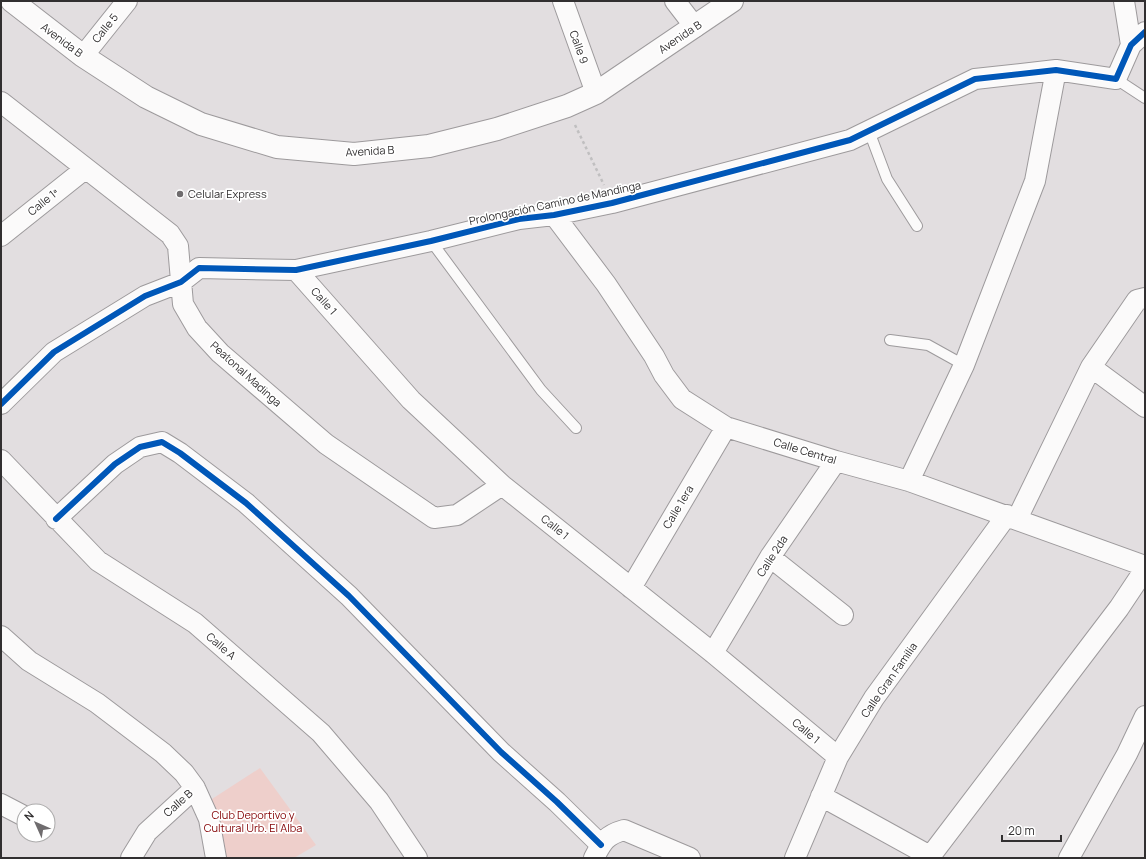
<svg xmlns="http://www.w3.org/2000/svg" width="1146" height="859" font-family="Manrope,sans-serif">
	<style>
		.green { fill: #eecfcb }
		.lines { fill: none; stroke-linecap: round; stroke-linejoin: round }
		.lane-casing { stroke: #9d9a9c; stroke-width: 12 }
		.street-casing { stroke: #9d9a9c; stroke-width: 22 }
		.secondary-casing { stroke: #9d9a9c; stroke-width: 24 }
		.path { stroke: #c0bfc0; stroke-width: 2.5; stroke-dasharray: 3 3; stroke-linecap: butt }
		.lane { stroke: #fbfafa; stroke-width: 10 }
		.street { stroke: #fbfafa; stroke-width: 20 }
		.secondary { stroke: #fbfafa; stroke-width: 22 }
		.cycleway-casing { stroke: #fff; stroke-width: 8 }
		.cycleway { stroke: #0057b8; stroke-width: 6 }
		.poi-dot { fill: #6f6c6e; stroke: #fff; stroke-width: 1.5 }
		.labels { text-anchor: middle; stroke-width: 3.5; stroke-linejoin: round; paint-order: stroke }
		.street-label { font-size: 11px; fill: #312f30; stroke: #fff }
		.poi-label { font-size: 11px; fill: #312f30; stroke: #fff; text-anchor: start }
		.park-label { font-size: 11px; fill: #830003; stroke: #fff }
	</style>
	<rect width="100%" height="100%" fill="#e2dee0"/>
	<!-- green -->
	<path class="green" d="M260,768l56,77 -22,13h-72l-10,-59z"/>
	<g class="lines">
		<defs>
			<path id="lane" d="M1116,79l29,19
				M869,131l18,48 30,47
				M431,241l110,149 35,38
				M890,340l38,5 36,20"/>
			<path id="street" d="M563,1l33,92
				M675,1l20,26
				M1124,1l7,44
				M83,56l44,-55
				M1,102l169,132 8,12 5,58 14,24 23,25 106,91 108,74 23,-3 45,-30
				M554,215l52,69 48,72 10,19 18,24 44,28 110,34 73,20 236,85
				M1,236l84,-67
				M296,270l115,130 91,85 211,168 125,104
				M1091,367l54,40
				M1,404l53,-52 91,-56 36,-14 18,-14 97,2 135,-29 88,-22 35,-4 58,-12 238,-63 125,-61 81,-9 60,9 15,-34 14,-13
				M1,460l97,101 97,62 126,110 58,68 38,57
				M909,481l55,-116 71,-184 21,-111
				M56,519l59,-55 25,-17 22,-5 18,11 66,50 103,93 152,156 56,50 44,43
				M1017,519l74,-152 46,-67 8,-2
				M770,557l73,58
				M631,588l95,-161
				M1,636l28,25 68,42 66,50 21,20 11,15
				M713,653l57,-96 66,-96
				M821,796l107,59 4,-1 187,-246 26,-39
				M1,804l23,12
				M131,858l16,-26 48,-44 14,31 7,39
				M594,858c8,-16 12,-23 30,-28l66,28
				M795,858l43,-101 36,-59 133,-183
				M1069,858l58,-104 18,-38"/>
			<path id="secondary" d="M12,1l71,55 63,41 55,27 76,23 77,7 75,-8 68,-17 70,-23 29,-13 136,-92"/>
		</defs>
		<!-- lane casing -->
		<use href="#lane" class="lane-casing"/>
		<!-- street casing -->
		<use href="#street" class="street-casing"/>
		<!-- secondary casing -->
		<use href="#secondary" class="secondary-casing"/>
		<!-- path -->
		<path class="path" d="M575,125l29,60"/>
		<!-- lane -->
		<use href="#lane" class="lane"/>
		<!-- street -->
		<use href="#street" class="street"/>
		<!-- secondary -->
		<use href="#secondary" class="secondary"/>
		<defs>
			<path id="cycleway" d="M1,404l53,-52 91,-56 36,-14 18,-14 97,2 135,-29 88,-22 35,-4 58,-12 238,-63 125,-61 81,-9 60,9 15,-34 14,-13
				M56,519l59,-55 25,-17 22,-5 18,11 66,50 103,93 152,156 56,50 44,43"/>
		</defs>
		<!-- cycleway casing -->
		<use href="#cycleway" class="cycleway-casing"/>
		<!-- cycleway -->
		<use href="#cycleway" class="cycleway"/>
	</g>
	<!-- markers -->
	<circle class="poi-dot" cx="180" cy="194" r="4"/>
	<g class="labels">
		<!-- street labels -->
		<g class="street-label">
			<text transform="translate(105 28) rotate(-51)" y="4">Calle 5</text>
			<text transform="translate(680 37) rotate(-34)" y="4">Avenida B</text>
			<text transform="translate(62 40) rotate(37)" y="4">Avenida B</text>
			<text transform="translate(579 47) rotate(70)" y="4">Calle 9</text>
			<text transform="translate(370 151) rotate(-3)" y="4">Avenida B</text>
			<text transform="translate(43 202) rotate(-39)" y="4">Calle 1ª</text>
			<text transform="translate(555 203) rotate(-12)" y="4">Prolongación Camino de Mandinga</text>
			<text transform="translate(324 301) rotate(48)" y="4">Calle 1</text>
			<text transform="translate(246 374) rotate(42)" y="4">Peatonal Madinga</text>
			<text transform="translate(805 451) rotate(17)" y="4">Calle Central</text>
			<text transform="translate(678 507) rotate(-59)" y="4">Calle 1era</text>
			<text transform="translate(555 527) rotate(39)" y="4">Calle 1</text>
			<text transform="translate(772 556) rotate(-57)" y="4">Calle 2da</text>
			<text transform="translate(221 646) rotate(41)" y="4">Calle A</text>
			<text transform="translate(889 680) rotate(-55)" y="4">Calle Gran Familia</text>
			<text transform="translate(806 731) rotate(40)" y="4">Calle 1</text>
			<text transform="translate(178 803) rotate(-42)" y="4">Calle B</text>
		</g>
		<!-- poi labels -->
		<g class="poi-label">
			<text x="188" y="198">Celular Express</text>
		</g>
		<!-- park labels -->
		<g class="park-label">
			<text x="253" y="819">Club Deportivo y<tspan x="253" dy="13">Cultural Urb. El Alba</tspan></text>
		</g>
	</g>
	<!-- border -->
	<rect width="1146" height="859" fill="none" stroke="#312f30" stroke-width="4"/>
	<!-- north arrow -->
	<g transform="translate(36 823) rotate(315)"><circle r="19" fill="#ffffff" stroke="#adacac"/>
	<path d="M0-3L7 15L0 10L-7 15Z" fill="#6f6c6e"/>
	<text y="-6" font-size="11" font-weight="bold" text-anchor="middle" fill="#312f30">N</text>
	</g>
	<!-- scale -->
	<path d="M1002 835v6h59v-6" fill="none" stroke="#312f30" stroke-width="2"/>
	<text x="1008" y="835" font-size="12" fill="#312f30" stroke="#ffffff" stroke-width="3" paint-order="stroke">20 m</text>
</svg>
